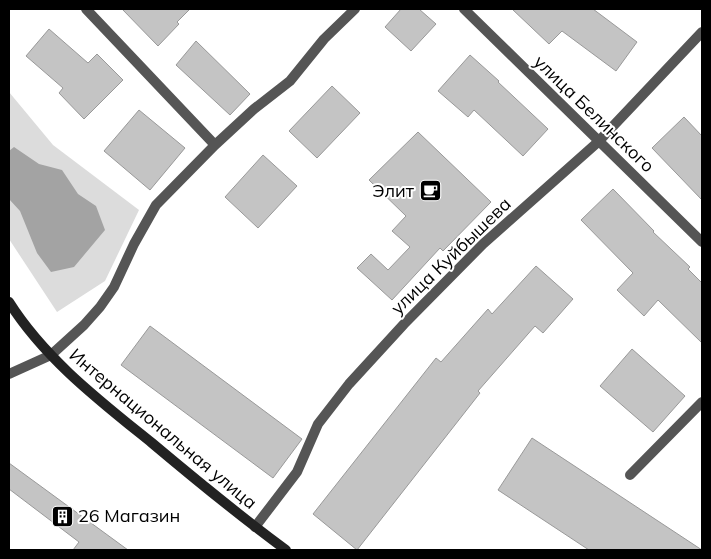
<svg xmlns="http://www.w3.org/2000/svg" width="711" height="559" font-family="Mulish,sans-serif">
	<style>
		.green { fill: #dcdcdc }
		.water { fill: #a3a3a3 }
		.building { fill: #c4c4c4; stroke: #999 }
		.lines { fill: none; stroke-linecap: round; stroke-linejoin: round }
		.lane { stroke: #555; stroke-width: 10 }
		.street { stroke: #555; stroke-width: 10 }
		.secondary { stroke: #222; stroke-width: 10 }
		.labels { text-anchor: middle; stroke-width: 4; stroke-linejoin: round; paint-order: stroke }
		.street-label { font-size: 18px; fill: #000; stroke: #fff }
		.poi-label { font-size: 18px; fill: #000; stroke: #fff; text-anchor: end }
	</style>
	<rect width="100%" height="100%" fill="#fff"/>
	<!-- green -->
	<path class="green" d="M9,92l44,53 86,65 -34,71 -48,31 -48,-73z"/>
	<!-- water -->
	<path class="water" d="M14,147l25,17 23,6 16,24 18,12 9,24 -31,37 -23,5 -14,-19 -17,-42 -11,-12v-48z"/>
	<!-- building -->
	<path class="building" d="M122,9h68l-13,13 2,2 -21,22z
		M401,9h18l17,15 -25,27 -26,-24z
		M512,9h81l44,33 -21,29 -54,-40 -13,13z
		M49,29l39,34 9,-9 26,26 -39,39 -25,-26 4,-5 -37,-32z
		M196,41l54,53 -20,21 -54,-50z
		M470,55l29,26 -1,1 50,47 -25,27 -49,-46 -6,7 -30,-26z
		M332,86l28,27 -43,45 -28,-27z
		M139,110l46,38 -35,42 -46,-39z
		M684,117l18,19v64l-50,-52z
		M418,132l73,70 -48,49 -3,-3 -48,52 -35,-32 14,-14 17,16 22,-23 -18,-16 14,-15 -37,-36z
		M263,155l34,31 -39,42 -33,-31z
		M613,189l41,42 -1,1 37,35 -2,2 14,14v60l-44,-43 -14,16 -27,-26 16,-17 -52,-53z
		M536,266l37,33 -30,34 -8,-7 -57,65 2,2 -123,157 -44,-36 123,-156 5,4 47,-53 4,5z
		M150,326l152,113 -29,39 -152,-113z
		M632,349l53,47 -32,36 -53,-46z
		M532,438l170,112h-113l-91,-60z
		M9,463l119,87h-55l6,-8 -70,-53z"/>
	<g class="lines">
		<!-- lane -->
		<path class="lane" d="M9,374l42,-19"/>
		<!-- street -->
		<path class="street" d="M86,9l129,136
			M464,9l238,233
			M51,355l33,-30 16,-18 14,-20 20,-43 22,-39 59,-60 39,-36 36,-28 34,-42 31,-30
			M630,475l72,-73
			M255,527l42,-55 21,-48 31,-40 55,-60 79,-80 115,-102 104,-110"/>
		<!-- secondary -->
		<path class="secondary" d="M9,302c36,57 91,99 143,141 44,37 88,73 134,107"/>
	</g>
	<!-- icons -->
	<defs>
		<symbol id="cafe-square" viewBox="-11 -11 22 22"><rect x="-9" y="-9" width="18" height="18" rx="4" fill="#000" stroke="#fff"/><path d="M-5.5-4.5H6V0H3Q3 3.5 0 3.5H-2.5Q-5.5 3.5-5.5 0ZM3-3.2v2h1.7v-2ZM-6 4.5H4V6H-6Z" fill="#fff"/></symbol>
		<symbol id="building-square" viewBox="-11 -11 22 22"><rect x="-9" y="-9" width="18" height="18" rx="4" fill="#000" stroke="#fff"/><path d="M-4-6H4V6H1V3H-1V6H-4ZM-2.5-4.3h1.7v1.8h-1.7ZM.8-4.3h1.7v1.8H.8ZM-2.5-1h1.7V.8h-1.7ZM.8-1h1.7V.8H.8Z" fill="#fff"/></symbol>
	</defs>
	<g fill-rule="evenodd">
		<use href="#cafe-square" x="418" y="178" width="25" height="25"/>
		<use href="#building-square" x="50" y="504" width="25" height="25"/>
	</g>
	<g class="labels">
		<!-- street labels -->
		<g class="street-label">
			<text transform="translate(594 114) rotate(44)" y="6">улица Белинского</text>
			<text transform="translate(451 256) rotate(-44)" y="6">улица Куйбышева</text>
			<text transform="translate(163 429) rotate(40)" y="6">Интернациональная улица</text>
		</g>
		<!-- poi labels -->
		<g class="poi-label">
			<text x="414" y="197">Элит</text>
			<text x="78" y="522" text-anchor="start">26 Магазин</text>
		</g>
	</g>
	<!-- border -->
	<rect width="711" height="559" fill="none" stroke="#000000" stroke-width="20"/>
</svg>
